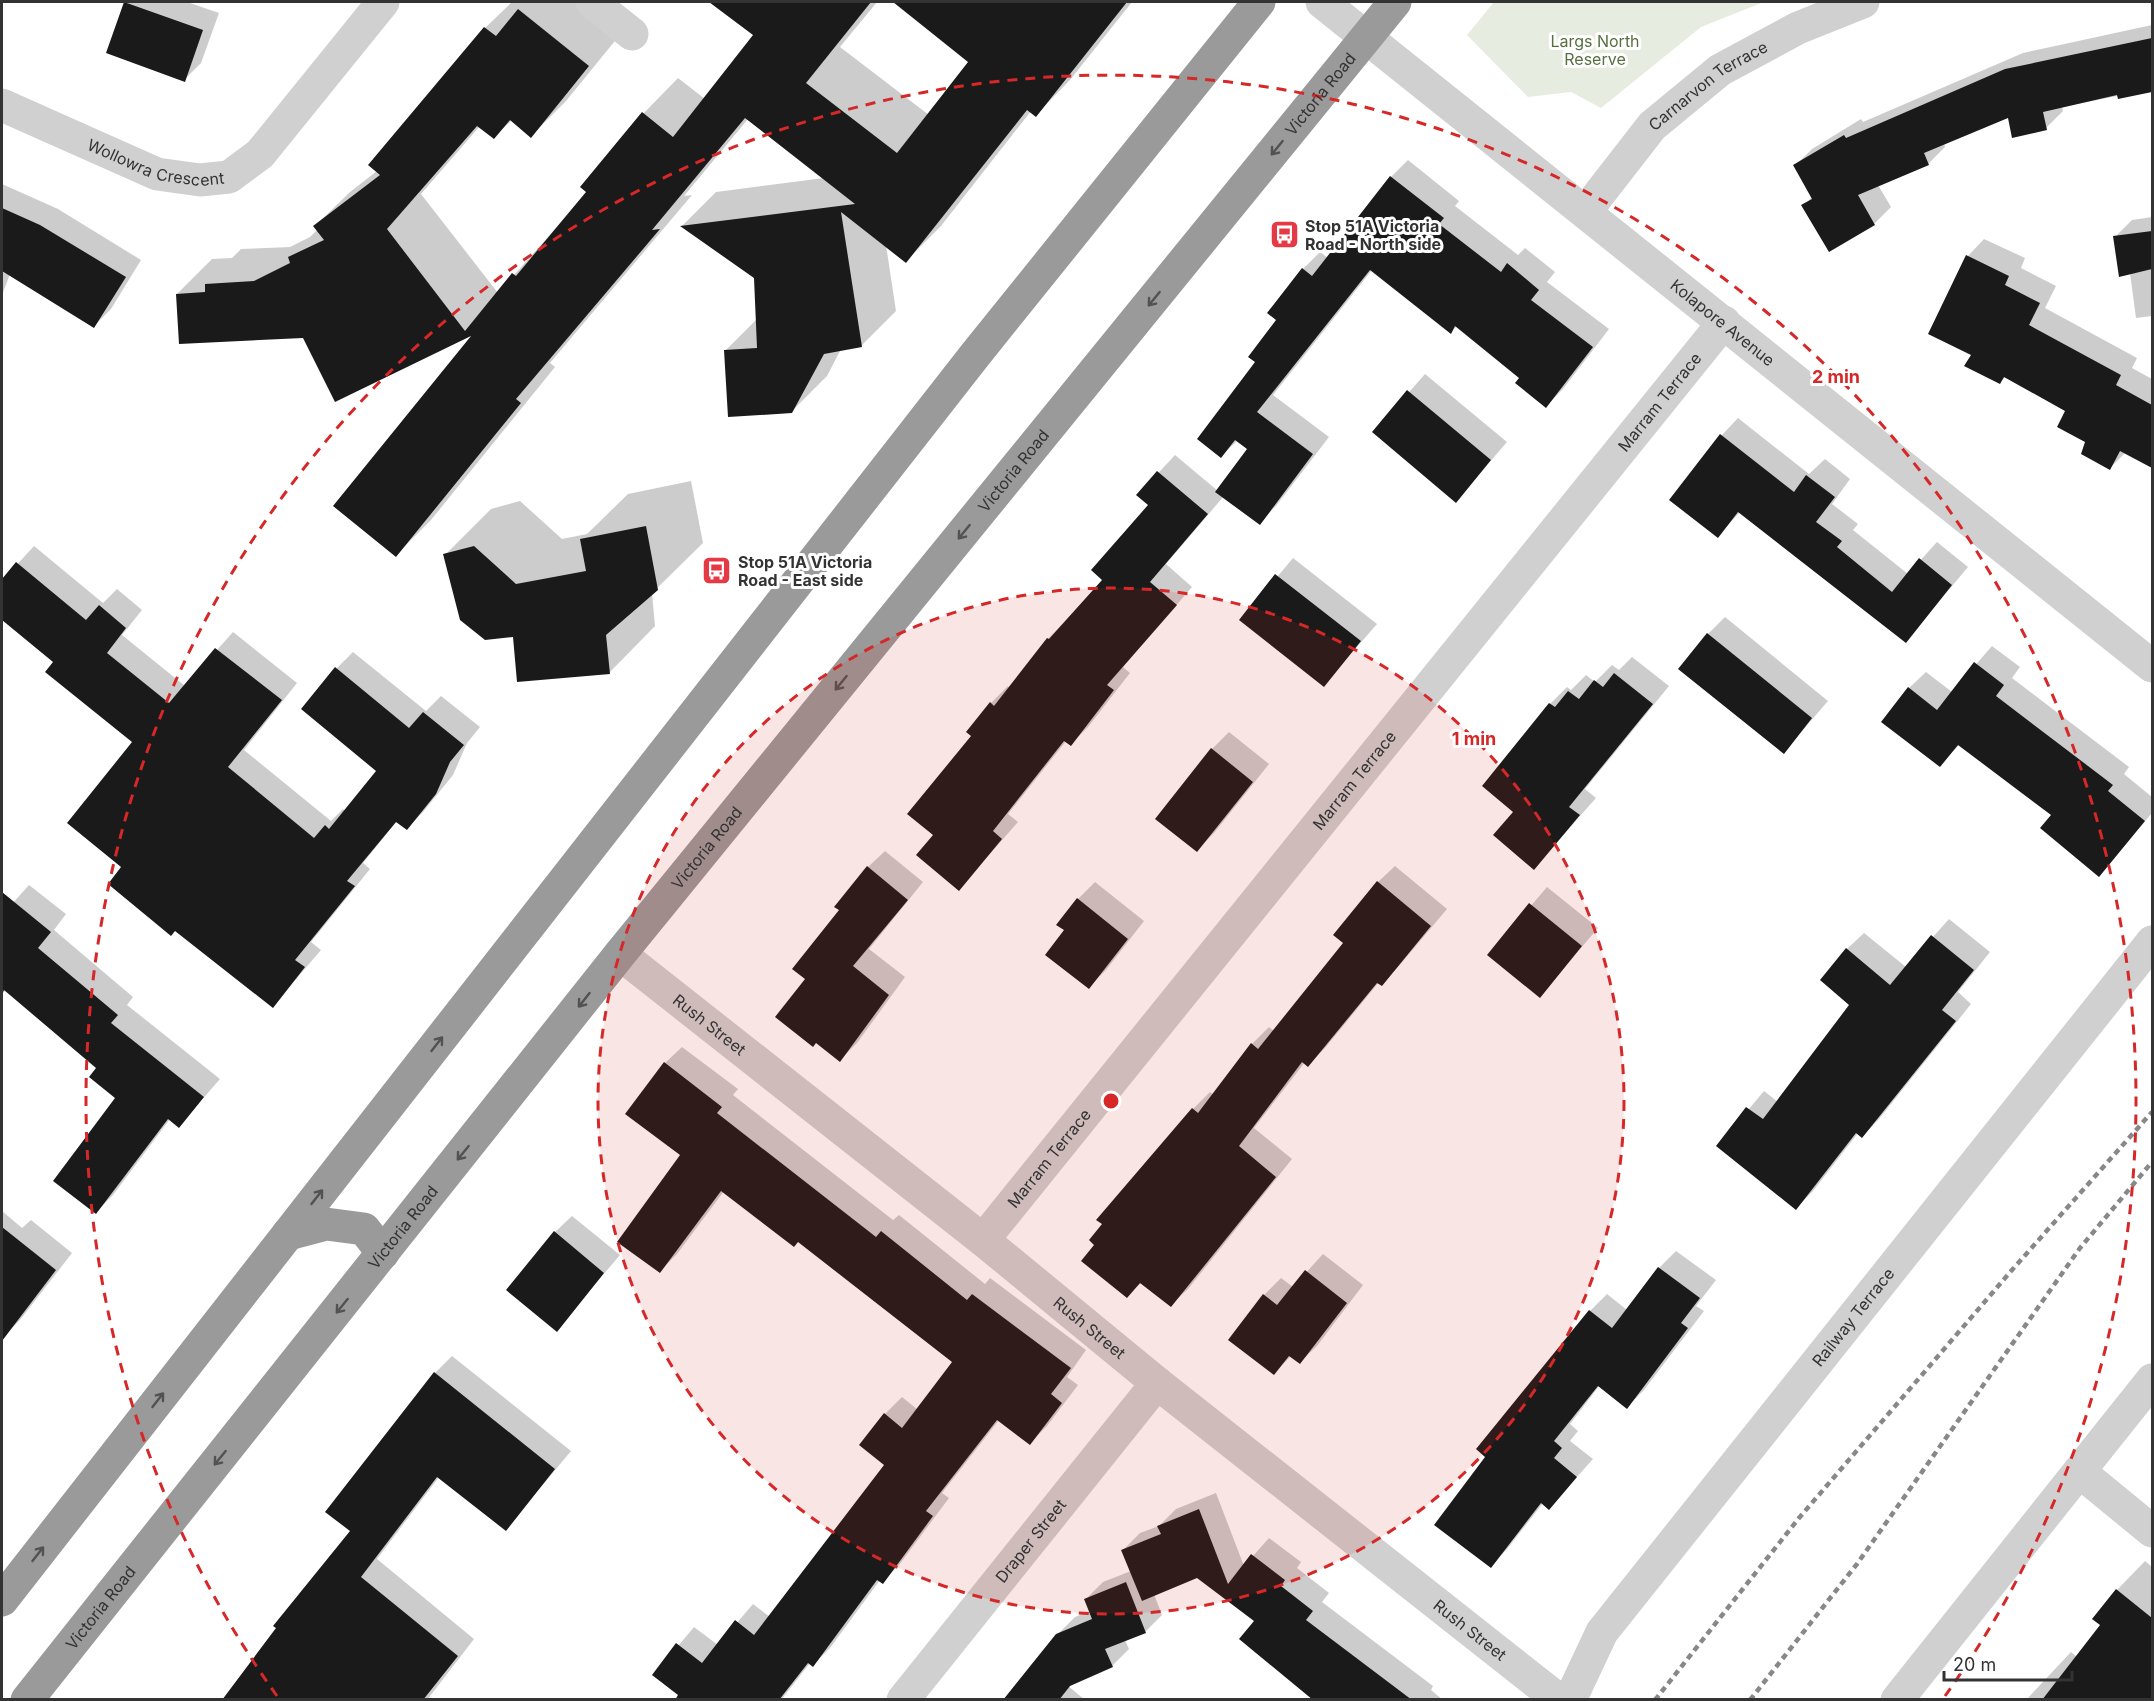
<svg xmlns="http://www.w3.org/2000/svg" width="2154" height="1701" font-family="Inter,sans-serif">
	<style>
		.green { fill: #e6ecdf }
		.shadow { fill: #0003 }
		.building { fill: #1a1a1a }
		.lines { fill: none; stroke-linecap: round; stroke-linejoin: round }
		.street { stroke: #d0d0d0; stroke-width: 33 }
		.highway { stroke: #9a9a9a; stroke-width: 33 }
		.rail { stroke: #888; stroke-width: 4.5; stroke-dasharray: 6 4.5; stroke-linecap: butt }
		.oneway { stroke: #525252 }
		.ring { fill: none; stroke: #d62828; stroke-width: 3; stroke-dasharray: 10 8 }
		.labels { text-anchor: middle; stroke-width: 6; stroke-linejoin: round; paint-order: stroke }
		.park-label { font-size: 16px; fill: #56703f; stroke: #fff }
		.street-label { font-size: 16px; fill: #333; stroke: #fff }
		.poi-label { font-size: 16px; font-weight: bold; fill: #333; stroke: #fff; text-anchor: start }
		.centre { fill: #d62828; stroke: #fff; stroke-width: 3 }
		.ring-label { font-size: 18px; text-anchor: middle; font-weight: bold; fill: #d62828; stroke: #fff; stroke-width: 6; stroke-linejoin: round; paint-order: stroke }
	</style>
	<rect width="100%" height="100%" fill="#fff"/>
	<!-- green -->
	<path class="green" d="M1494,2h270l-63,25 -100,81 -30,-16 -43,5 -61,-62z"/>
	<!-- shadow -->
	<path class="shadow" d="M127,2h60l32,11 -18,50 -17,17z
		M512,2h75l36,29 -57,70 -35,35 -19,-16 -18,17 -14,-11 -59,68 77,99 90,-101 -6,-5 62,-74 34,-35 27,21 50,-64 -43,-33h165l-37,45 89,68 41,-53 -75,-60h237l-62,78 -34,35 -5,-4 -90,115 -35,35 -20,-16 10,66 -35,35 -20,3 -14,27 -35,35 -66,-61 31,-31 -2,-42 -73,-51 34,-34 108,-14 -76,-59 -64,77 8,-1 -142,168 5,4 -124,153 -35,35 80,-223 -172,4 -127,-42 35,-35 20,-1 9,-9 49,-2 20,-10 8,-8 -3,-3 35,-34 27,-21 -7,-6 115,-137z
		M2152,25v64l-90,18 1,4 -17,17 -37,-12 -65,27 1,4 -17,17 -50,21 13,22 -17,17 -71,-18 10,-10 -18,-30 17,-17 49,-30 2,3 160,-69z
		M1408,160l51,41 -4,5 63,49 7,-7 30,24 -8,10 62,47 -46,60 -17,17 -25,-28 -64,-52 -6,6 -79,-62 -99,125 56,42 -53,69 -17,17 -35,-27 -58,68 26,23 -69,80 7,6 -42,54 -17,17 -5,-3 -58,73 10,8 -59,67 -24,-54 39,-99 17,-33 17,-17 1,2 39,-49 56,-59 46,-75 -12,-10 37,-40 43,36 31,-42 -11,-9 -17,16 36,-94 46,-93 17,-17 8,6 63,-81z
		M2,184l56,25 83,51 -30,49 -17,17 -84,-52 -8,21z
		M2152,217v99l-16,2 -6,-45 -15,-36 17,-17z
		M1984,239l41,19 -4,10 35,18 -11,22 92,50 -5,10 20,11v87l-26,-14 -16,16 -23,-27 -20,-31 -61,-34 -6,6 -27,-28 -5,-98z
		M1425,374l82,68 -51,59 -82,-69z
		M1738,418l71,56 16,-15 25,20 -18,25 26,20 -5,6 55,44 29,-32 31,25 -62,74 -166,-129 -22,24 4,-101z
		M691,481l12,62 -51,50 3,33 -45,46 -96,-36 -69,-81 46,-46 29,-8 42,38 25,-5 41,-40z
		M34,546l69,57 14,-14 25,21 -20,25 63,51 48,-54 64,51 -53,67 87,71 12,-12 2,2 33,-41 -41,-102 16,-16 73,59 15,-15 39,31 -13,16 -14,32 -30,37 -16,16 -10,-7 -34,42 7,6 -59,73 10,8 -48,56 -150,-139 11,-126 -79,-79 -53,-44v-37z
		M1293,558l84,66 -53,61 -82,-66z
		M1725,617l103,84 -44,51 -76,-118z
		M1992,646l28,21 -8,11 117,89 -5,7 28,23v16l-53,62 -46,-60 -93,-71 -20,21 -31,-77 17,-16 26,20z
		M1632,657l37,29 -84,103 11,9 -62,70 -19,-56 35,-108 17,-17 4,3 15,-15 9,7 17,-17 7,5z
		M1229,732l40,32 -55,69 -17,17 15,-101z
		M885,851l38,31 -54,67 36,28 -48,66 -17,17 -33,-81 61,-112z
		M1395,866l52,43 -49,58 -16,17 -3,-2 -54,66 -17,17 -3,-3 -51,66 38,31 -104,130 -17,16 -29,-23 -15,14 -31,-51 8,-21 -5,-5 94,-110 17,-17 4,3 38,-51 17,-17 5,4 72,-88 32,-61z
		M1095,882l49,39 -38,49 -17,17 -23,-57 12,-31z
		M29,885l37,29 -12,16 79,67 -6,8 93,74 -41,47 -9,-7 -57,76 -17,17 21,-114 -18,-30 -93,-78 -4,4v-79z
		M1547,887l51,41 -58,68 -51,-41z
		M1949,919l41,33 -32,40 13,12 -92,115 -17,17 -4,-3 -45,58 -17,17 -78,-62 46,-55 14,11 74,-98 -5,-55 17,-16 42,34z
		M682,1047l56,42 -5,6 160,125 6,-5 86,69 5,-6 96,72 -19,27 11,8 -31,41 -17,17 -31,-23 -57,73 7,5 -50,67 -17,17 -2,-2 -50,68 -17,17 -3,-2 -29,37h-95l-32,-25 40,-48 24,18 35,-41 17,13 116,-153 -1,-50 17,-17 16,13 36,-48 -155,-122 -75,-49 -47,63 -17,17 22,-116 -17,-92z
		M2,1211l20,17 9,-8 41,33 -52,67 -17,17z
		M572,1216l48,39 -64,75 -1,-98z
		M1676,1251l40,29 -20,26 8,5 -60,79 -17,17 -27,-22 -30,39 8,7 -8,10 23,18 -44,49 -6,-5 -36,46 -16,17 -4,-109 -9,-8 112,-138 17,-17 20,16 32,-42z
		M1323,1254l40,31 -46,61 -17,16 -9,-6 -17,17 -44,-34 34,-44 17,-17 12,9z
		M452,1356l119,95 -65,78 -67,-52 -62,82 97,80 -47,61h-58l-17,-169 83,-158z
		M1216,1493l28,73 25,-28 32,24 -4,6 32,25 -7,9 111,84 -2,4 12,10h-127l-60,-79 -59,-45 -43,18 8,21 -17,17 -20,8 4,9 -17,17 -45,19 18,15h-80l52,-65 18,-18 15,-6 -4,-12 17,-17 28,-11 -8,-21 17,-17 19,-7 17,-17z
		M2145,1561l7,6v133h-126l45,-48 6,5 25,-32 15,-35z"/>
	<!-- building -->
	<path class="building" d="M124,2l79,28 -18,52 -79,-29z
		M709,2h162l-65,81 91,70 71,-91 -75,-60h234l-91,115 -9,-7 -121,153 -65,-51 21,135 -38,7 -32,59 -64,4 -4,-67 33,-2 -3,-70 -74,-52 175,-22 -110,-86 -93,112 8,-1 -144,170 5,4 -125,154 -63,-51 138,-170 -136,66 -32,-64 -124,6 -3,-50 29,-2v-8l49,-3 36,-18 -2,-6 36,-17 -11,-14 67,-51 -12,-10 116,-138 12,9 22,-27 71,57 -58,72 -21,-18 -16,19 -17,-13 -90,103 78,102 47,-58 4,3 70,-84 -6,-5 62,-75 31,25 80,-102z
		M2152,38v54l-34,7 -1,-4 -74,17 4,18 -35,8 -4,-20 -84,35 5,12 -71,30 17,30 -46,27 -28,-47 11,-6 -19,-34 51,-30 2,3 159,-69z
		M1390,176l54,42 -5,6 62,48 6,-9 32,27 -8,10 62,47 -47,61 -31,-25 4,-5 -64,-52 -4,8 -81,-64 -113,142 56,42 -53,71 -45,-33 32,-43 -12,-9 -14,18 -24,-19 58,-77 -7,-5 28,-37 -9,-7 35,-45 10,8z
		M2,208l38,17 86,52 -32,51 -92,-57z
		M2152,231v38l-33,8 -6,-41z
		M1966,255l43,21 -4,9 35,18 -11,22 92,50 -5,10 36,20v63l-32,-17 -10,19 -29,-16 4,-12 -28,-15 8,-16 -61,-34 -4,7 -36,-18 7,-11 -43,-21z
		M1407,390l84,70 -35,43 -84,-71z
		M1720,434l74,58 12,-17 29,22 -19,25 26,19 -5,6 55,45 27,-34 33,27 -46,58 -168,-131 -20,26 -49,-38z
		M1157,471l51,43 -58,68 27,23 -70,80 7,5 -43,56 -7,-5 -71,90 9,8 -43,52 -43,-36 17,-20 -26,-21 64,-78 -5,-4 24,-30 4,4 53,-68 2,1 53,-59 -11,-10 57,-65 -12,-10z
		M646,526l12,64 -52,45 4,39 -93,8 -4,-45 -28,3 -25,-20 -17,-66 31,-8 42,38 70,-13 -6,-32z
		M16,562l70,58 13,-15 27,23 -19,25 62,50 46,-55 67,52 -54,67 86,71 11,-13 4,4 47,-58 -75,-62 34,-42 74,61 14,-16 41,33 -14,17 -14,32 -29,36 -11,-8 -49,59 8,5 -60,74 10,7 -32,41 -98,-77 -4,5 -63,-52 13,-17 -54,-44 65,-81 -87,-70 8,-10 -51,-42v-41z
		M1275,574l86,67 -37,46 -85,-67z
		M1707,633l105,85 -28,36 -106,-85z
		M1974,662l30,23 -8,11 117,89 -5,6 37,30 -46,56 -59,-49 11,-13 -93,-70 -18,22 -59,-45 27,-35 29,23z
		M1614,673l39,31 -84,103 11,8 -46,55 -41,-35 20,-23 -31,-26 67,-83 6,4 13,-16 11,8 15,-19 9,7z
		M1211,748l42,34 -56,70 -42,-33z
		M867,866l41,34 -55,66 36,29 -49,67 -24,-19 -3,4 -38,-30 30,-38 -13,-10 47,-59 -5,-3z
		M1377,881l54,45 -49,60 -5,-3 -69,84 -6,-5 -63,84 37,31 -105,130 -31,-24 -13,15 -46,-37 13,-16 -5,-5 13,-16 -6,-4 96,-112 6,5 53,-70 7,6 85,-106 -10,-8z
		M2,892l49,40 -13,16 80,67 -7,8 93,74 -25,31 -11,-9 -72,95 -43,-33 62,-83 -26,-21 7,-9 -92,-78 -2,4z
		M1077,898l51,41 -39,50 -44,-34 19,-25 -8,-5z
		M1529,903l53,43 -42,52 -53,-43z
		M1931,935l43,35 -32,40 14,11 -94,117 -6,-5 -60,77 -80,-64 30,-39 17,12 86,-114 -29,-25 26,-32 44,37z
		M664,1062l58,45 -5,6 159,124 5,-6 86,69 5,-6 99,74 -20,26 11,9 -32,42 -33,-25 -71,91 7,5 -50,68 -6,-4 -64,87 -5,-4 -29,37h-104l3,-5 -26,-20 24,-32 26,20 33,-43 19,15 130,-170 -25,-20 25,-32 18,15 50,-66 -154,-120 -4,5 -73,-56 -61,82 -43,-31 63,-87 -55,-41z
		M2,1227l54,43 -54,71z
		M554,1231l50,42 -47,59 -51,-42z
		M1658,1267l42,31 -19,25 7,5 -61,81 -29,-23 -44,55 8,7 -8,10 23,19 -28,33 -8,-7 -50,65 -57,-43 51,-68 -9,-8 113,-139 23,18z
		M1305,1270l42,33 -47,61 -11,-8 -15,19 -46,-35 35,-46 14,11z
		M434,1372l121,97 -49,62 -69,-54 -76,100 97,79 -35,44h-201l54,-72 -3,-2 77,-95 -25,-19z
		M1199,1509l29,75 23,-30 34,26 -4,6 32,25 -7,9 106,80h-99l-74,-61 15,-18 -57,-43 -55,23 -21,-51 40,-16 -4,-8z
		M1126,1582l20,51 -41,16 8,18 -43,19 -11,14h-56l53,-66 36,-15 -8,-20z
		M2116,1589l36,29v82h-110l58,-75 -8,-6z"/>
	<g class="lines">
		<!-- street -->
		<g class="street">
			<path d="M592,2l40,32"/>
			<path id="s1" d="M1322,2l830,664"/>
			<path id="s2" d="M2,105l155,69 43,6 29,-3 31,-23 123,-152"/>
			<path id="s3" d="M1586,211l66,-85 68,-56 78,-42 65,-26"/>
			<path id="s4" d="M620,954l363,286 174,143 402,317"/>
			<path id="s5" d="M983,1240l741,-918"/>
			<path d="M2080,1472l72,59"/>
			<path id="s6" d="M903,1700l254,-317"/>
			<path id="s7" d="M1570,1700l32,-68 550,-690"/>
			<path d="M1897,1700l255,-320"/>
		</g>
		<!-- highway -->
		<g class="highway">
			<path d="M288,1234l38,-10 38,5 19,24"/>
			<path d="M2,1600l973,-1245 284,-353"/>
			<path id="s8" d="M27,1700l593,-746 775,-952"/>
		</g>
		<!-- rail -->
		<path class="rail" d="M1655,1700l144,-182 213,-248 140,-158
			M1750,1700l107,-136 223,-316 72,-86"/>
	</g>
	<!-- one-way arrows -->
	<defs><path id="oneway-shaft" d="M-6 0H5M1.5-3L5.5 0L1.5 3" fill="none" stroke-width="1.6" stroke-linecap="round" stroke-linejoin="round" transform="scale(1.5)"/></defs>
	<g class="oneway">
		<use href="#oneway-shaft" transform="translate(1277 148) rotate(129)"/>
		<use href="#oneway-shaft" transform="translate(1154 299) rotate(129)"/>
		<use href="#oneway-shaft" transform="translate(964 532) rotate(129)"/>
		<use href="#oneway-shaft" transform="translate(841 683) rotate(129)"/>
		<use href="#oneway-shaft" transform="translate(584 1000) rotate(128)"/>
		<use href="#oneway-shaft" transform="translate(437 1044) rotate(-52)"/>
		<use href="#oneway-shaft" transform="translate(463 1153) rotate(129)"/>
		<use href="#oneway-shaft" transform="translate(317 1197) rotate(-52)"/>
		<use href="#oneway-shaft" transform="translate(342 1306) rotate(129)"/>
		<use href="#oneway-shaft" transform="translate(158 1400) rotate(-52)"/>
		<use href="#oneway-shaft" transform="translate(220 1458) rotate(129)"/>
		<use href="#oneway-shaft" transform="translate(38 1554) rotate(-52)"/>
	</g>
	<!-- distance rings -->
	<circle cx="1111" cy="1101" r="513" fill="#d62828" fill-opacity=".12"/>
	<g class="ring">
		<circle cx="1111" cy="1101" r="513"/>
		<path d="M277 1696A1025 1025 0 1 1 1945 1696"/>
	</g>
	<!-- icons -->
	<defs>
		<symbol id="bus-square" viewBox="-11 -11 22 22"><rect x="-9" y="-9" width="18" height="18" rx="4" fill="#e63946" stroke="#fff"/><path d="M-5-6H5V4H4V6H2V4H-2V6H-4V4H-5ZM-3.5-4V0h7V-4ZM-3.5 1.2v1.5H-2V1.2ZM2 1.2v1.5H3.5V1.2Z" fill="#fff"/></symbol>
	</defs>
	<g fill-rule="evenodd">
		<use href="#bus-square" x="1268" y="218" width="33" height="33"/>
		<use href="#bus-square" x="700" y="554" width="33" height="33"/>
	</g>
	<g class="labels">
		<!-- park labels -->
		<g class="park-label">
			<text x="1595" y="47">Largs North<tspan x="1595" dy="18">Reserve</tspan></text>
		</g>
		<!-- street labels -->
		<g class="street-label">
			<text dy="6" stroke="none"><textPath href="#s3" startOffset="177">Carnarvon Terrace</textPath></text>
			<text dy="6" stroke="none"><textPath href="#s8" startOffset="2062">Victoria Road</textPath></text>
			<text dy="6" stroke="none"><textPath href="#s2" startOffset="166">Wollowra Crescent</textPath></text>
			<text dy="6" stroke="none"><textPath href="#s1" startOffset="513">Kolapore Avenue</textPath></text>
			<text dy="6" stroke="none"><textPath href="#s5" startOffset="1077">Marram Terrace</textPath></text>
			<text dy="6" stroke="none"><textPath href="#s8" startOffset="1576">Victoria Road</textPath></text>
			<text dy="6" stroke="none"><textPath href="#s5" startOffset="591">Marram Terrace</textPath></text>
			<text dy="6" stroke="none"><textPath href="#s8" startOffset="1090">Victoria Road</textPath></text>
			<text dy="6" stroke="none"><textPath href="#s4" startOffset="114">Rush Street</textPath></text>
			<text dy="6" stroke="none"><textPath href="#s5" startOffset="105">Marram Terrace</textPath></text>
			<text dy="6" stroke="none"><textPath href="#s8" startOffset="604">Victoria Road</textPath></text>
			<text dy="6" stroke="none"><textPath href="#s7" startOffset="478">Railway Terrace</textPath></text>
			<text dy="6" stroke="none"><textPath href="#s4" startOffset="600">Rush Street</textPath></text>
			<text dy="6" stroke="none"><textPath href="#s6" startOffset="204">Draper Street</textPath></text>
			<text dy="6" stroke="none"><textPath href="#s8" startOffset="118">Victoria Road</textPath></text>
			<text dy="6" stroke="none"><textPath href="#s4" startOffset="1086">Rush Street</textPath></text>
		</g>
		<!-- poi labels -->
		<g class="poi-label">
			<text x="1305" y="232">Stop 51A Victoria<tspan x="1305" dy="18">Road - North side</tspan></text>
			<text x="738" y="568">Stop 51A Victoria<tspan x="738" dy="18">Road - East side</tspan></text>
		</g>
	</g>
	<circle cx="1111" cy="1101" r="9" class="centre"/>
	<g class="ring-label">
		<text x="1836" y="383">2 min</text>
		<text x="1474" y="745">1 min</text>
	</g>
	<!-- border -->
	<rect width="2154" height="1701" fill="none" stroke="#333333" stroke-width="6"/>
	<!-- scale -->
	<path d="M1944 1671v9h128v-9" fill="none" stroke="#333333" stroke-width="3"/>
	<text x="1953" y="1671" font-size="18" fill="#333333" stroke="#ffffff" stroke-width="4.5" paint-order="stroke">20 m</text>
</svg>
